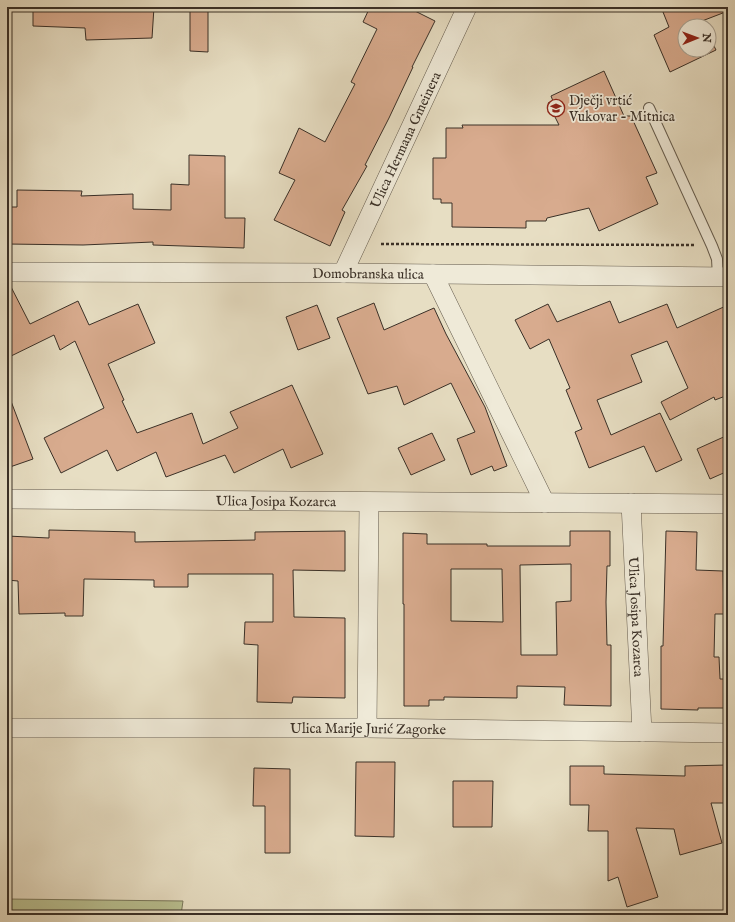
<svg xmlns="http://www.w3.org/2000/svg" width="735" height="922" font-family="'IM FELL English',serif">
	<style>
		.green { fill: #b9c091; stroke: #7a785c }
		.building { fill: #d8ab8e; stroke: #3a3027; fill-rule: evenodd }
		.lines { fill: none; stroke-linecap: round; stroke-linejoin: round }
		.lane-casing { stroke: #655c4e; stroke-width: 12 }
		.street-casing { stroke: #655c4e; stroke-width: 20 }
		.path { stroke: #3a3027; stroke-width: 2.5; stroke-dasharray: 3 2; stroke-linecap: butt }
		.lane { stroke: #efead8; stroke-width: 10 }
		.street { stroke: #efead8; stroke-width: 19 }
		.labels { text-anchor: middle; stroke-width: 3.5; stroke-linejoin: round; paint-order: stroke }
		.poi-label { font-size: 14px; fill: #3a3027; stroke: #efead8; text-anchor: start }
		.street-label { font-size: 14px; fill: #3a3027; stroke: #efead8 }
	</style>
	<rect width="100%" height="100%" fill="#e7dec3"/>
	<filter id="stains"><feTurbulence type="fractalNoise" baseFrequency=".005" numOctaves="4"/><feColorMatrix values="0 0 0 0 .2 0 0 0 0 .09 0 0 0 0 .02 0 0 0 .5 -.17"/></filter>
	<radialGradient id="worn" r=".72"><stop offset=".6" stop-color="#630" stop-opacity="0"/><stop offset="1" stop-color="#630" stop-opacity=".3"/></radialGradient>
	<!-- green -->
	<path class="green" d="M7,899l176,2 -2,14h-174z"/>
	<!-- building -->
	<path class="building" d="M33,7h121l-2,31 -66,2 -1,-12 -52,-2z
		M190,7h18v45l-18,-1z
		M370,7h37l28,14 -23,46h1l-24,51 -24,47 2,1 -25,44 3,2 -15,34 -56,-26 21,-40 -16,-7 20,-45 26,14 30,-58 -4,-2 26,-53 -14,-7z
		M661,7h67v4l-26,10 2,5h-19v24h24v-14l7,14 -46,22 -16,-37 15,-8z
		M604,71l20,45h7l26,57 -11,4 12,27 -59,27 -10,-23 -42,10 -1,3h-20v7l-74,-1v-24h-11v-4h-8v-41h13v-30h17l-1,-3h97l-11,-22 5,-2 -2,-5z
		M189,155l36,1v62h20l-1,30 -91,-3v-3l-70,3 -76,-1v-37h10v-17l65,1 -1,5 52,-2v15l38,1v-26l18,1z
		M7,283h2l21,41 48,-23 11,24 49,-21 17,39 -47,21 16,36 -2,1 15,32 55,-20 11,31 35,-16 -8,-16 62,-27 31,69 -32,14 -8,-19 -49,24 -9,-18 -59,22 -10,-25 -39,19 -10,-21 -46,23 -17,-35 60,-30 -29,-67 -15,9 -6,-15 -47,23z
		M610,301l9,22 48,-19 10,24 51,-23v90l-13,5 -1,-3 -44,23 -9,-18 27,-14 -21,-47 -36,14 11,27 -45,18 14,35 49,-22 22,47 -26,12 -12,-26 -55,22 -14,-36 7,-3 -16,-39 4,-2 -21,-49 -19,10 -15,-29 33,-16 9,18z
		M374,303l10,27 50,-22 12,26 39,73 22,59 -13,5 -2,-5 -21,9 -14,-36 18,-7 -24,-49 -47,22 -7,-19 -29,8 -31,-76z
		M317,305l13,33 -32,12 -12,-33z
		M7,396h2l24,63 -26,9z
		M432,433l13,27 -34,15 -13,-27z
		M728,435v36l-18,8 -13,-30z
		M49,530l86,2v10l120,-2v-8l90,-1v40l-52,-1 1,47 51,1v80l-52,-1 -1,6 -35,-1 1,-57 -14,-1 1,-22h28v-48h-85v13h-34v-7l-70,-1 -1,37h-18v-3l-46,1 -1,-33 -11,-1v-44l42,2z
		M570,531h40v35h-3l-1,36 1,43h4v61l-47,-1 1,-18 -48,-1v12l-73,-1v3h-15v6h-25v-102h-1v-71l24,1v10h60v2h83zM571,564v37l-15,1 1,53h-36l-1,-90zM451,569h51l1,53 -52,-1z
		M666,531l31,1 -1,38 27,1 1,43h-9l-1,43h5l1,22h8v29h-30v2l-37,-1v-63h2z
		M356,762h39l-1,75 -39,-1z
		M726,765l1,38h-16l11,40 -42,12 -6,-26 -38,-1 22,69 -31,10 -9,-30 -10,4v-50h-20l1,-26h-19v-39h34v8l81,2v-10z
		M254,768l36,1v84h-25v-47h-12z
		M453,781h40l-1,46h-39z"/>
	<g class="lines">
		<defs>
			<path id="lane" d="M649,108l63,138 5,13 1,18"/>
			<g id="street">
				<path id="s1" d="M7,272l336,1 385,4"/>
				<path id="s2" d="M343,273l124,-266"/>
				<path d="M433,274l112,229"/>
				<path id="s3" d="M7,499l721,5"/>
				<path id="s4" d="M631,503l11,229"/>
				<path id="s5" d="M7,728h360l361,5"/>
				<path d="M367,728l2,-226"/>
			</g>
		</defs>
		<!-- lane casing -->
		<use href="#lane" class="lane-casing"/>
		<!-- street casing -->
		<use href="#street" class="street-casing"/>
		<!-- path -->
		<path class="path" d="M381,244l313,1"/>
		<!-- lane -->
		<use href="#lane" class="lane"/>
		<!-- street -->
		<use href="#street" class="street"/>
	</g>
	<!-- icons -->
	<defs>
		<symbol id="school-ring" viewBox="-11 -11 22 22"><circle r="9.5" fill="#efead8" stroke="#8f2418" stroke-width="1.5"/><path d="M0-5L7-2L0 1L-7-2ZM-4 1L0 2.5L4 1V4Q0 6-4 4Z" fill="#8f2418"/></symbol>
	</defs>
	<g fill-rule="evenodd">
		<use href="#school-ring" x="546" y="98" width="20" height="20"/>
	</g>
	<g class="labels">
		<!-- poi labels -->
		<g class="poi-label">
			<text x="569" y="105">Dječji vrtić<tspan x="569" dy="16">Vukovar - Mitnica</tspan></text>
		</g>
		<!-- street labels -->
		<g class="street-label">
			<text dy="5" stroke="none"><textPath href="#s2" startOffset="147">Ulica Hermana Gmeinera</textPath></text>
			<text dy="5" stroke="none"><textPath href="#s1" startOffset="361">Domobranska ulica</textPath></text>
			<text dy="5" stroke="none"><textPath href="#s3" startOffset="269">Ulica Josipa Kozarca</textPath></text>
			<text dy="5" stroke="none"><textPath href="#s4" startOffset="114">Ulica Josipa Kozarca</textPath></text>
			<text dy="5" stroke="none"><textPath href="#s5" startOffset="361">Ulica Marije Jurić Zagorke</textPath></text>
		</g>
	</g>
	<!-- margin -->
	<rect width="735" height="922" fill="none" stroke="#e7dec3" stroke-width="24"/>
	<rect x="8" y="8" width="719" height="906" fill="none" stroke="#3a3027" stroke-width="2"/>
	<rect x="12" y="12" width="711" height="898" fill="none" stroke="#3a3027"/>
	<!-- north arrow -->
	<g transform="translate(697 38) rotate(89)"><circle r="19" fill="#efead8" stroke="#a7a091"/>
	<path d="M0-3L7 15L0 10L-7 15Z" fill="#8f2418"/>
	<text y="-6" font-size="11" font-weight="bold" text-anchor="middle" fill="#3a3027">N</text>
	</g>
	<rect width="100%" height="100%" filter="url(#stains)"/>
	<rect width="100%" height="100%" fill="url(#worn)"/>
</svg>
